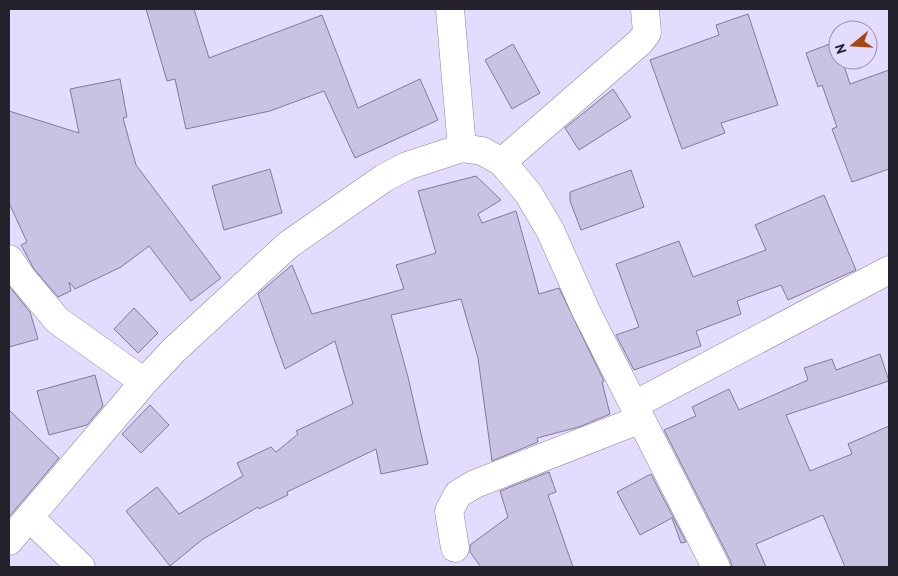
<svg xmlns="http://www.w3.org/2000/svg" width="898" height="576" font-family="'PT Sans',sans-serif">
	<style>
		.building { fill: #cac2e3; stroke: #817a98 }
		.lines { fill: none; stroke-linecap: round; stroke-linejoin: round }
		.minor-casing { stroke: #8d85a4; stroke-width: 29 }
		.minor { stroke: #fff; stroke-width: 28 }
	</style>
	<rect width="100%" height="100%" fill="#e4dcfe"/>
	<!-- building -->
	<path class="building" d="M146,9h48l15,49 113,-43 36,93 62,-29 18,41 -83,38 -31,-67 -54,20 -84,18 -11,-50 -8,2z
		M748,14l30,91 -57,18 4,10 -43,16 -32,-89 69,-25 -3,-10z
		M835,42l3,18h4l8,24 39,-14v99l-37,13 -20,-53 5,-2 -15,-42 -4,2 -12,-34z
		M513,44l27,49 -28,16 -27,-49z
		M120,79l7,38 -4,1 13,47 85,113 -30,23 -42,-55 -28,21 -46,22 -6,-7 2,9 -13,6 -24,-28 -13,-24 6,-3 -18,-39v-92l70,22 -9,-44z
		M613,89l18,28 -52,33 -14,-22z
		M270,169l12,44 -58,17 -12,-44z
		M631,170l13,37 -63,23 -11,-29v-9z
		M476,176l25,24 -23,14 4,9 34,-12 23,83 20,-6 45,93 -2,1 8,32 -31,13 -42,11 1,4 -46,19 -14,-103 -17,-59 -70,16 17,62 20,87 -47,10 -5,-25 -89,43 1,3 -29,14 -1,-2 -55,32 -33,27 -44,-55 31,-24 22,27 64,-38 -6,-13 34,-16 5,5 22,-18 -2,-3 57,-27 -18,-63 -50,28 -27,-75 34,-29 20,49 92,-25 -8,-24 40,-12 -18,-62z
		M824,195l32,75 -68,30 -7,-15 -44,16 4,13 -45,17 5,15 -67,24 -18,-35 23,-8 -23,-63 63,-23 14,36 73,-27 -11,-25z
		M9,286l21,26 8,27 -29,8z
		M134,308l24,25 -20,20 -24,-24z
		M880,354l9,27 -103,34 24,56 42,-17 -4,-10 41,-18v141h-44l-22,-52 -67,29 10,23h-34l-2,-7 -66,-130 32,-14 -4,-9 37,-18 10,21 69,-30 -4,-12 28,-9 4,11z
		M95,375l8,31 -16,19 -38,10 -12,-44z
		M150,405l19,20 -28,28 -19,-19z
		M9,410l50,48 -50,59z
		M549,472l7,20 -8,3 25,72h-92l-11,-15v-7l38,-28 -8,-26z
		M651,474l35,68 -5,1 -9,-25 -32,17 -23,-43z"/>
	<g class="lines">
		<defs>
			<path id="minor" d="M450,9l12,139
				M502,162l138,-120 7,-9 -2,-24
				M9,259l13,19 35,42 87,62
				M634,405l255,-135
				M30,518l51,49
				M9,541l135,-159 30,-32 114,-105 96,-67 23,-12 55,-18 20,3 20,11 26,31 22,37 36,81 130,256
				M455,548l-6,-37 9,-17 17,-10 166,-65"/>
		</defs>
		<!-- minor casing -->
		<use href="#minor" class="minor-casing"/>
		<!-- minor -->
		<use href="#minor" class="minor"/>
	</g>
	<!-- border -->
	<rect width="898" height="576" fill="none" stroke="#24212d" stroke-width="20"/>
	<!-- north arrow -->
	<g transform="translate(853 45) rotate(252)"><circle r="24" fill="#e4dcfe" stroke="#9791aa"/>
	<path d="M0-4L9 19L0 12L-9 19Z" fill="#a94512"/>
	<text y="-8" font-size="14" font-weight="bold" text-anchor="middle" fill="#24212d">N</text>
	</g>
</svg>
